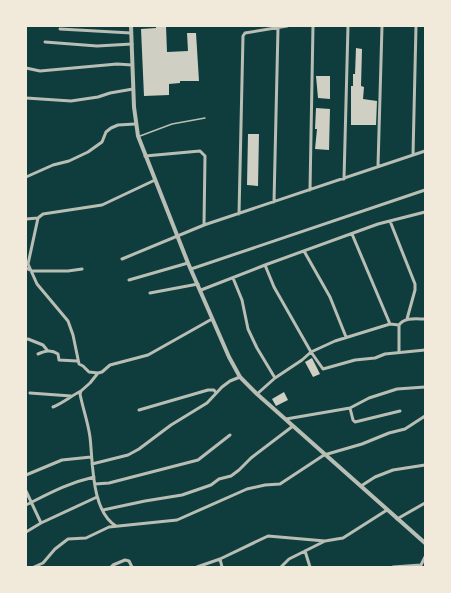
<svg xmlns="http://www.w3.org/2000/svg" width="451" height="593" font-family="Commissioner,sans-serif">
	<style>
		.building { fill: #cfcfc3 }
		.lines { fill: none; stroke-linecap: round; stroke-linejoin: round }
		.service { stroke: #b8beb3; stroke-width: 1.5 }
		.minor { stroke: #b8beb3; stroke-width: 3 }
		.tertiary { stroke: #b8beb3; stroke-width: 4 }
	</style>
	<rect width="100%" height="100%" fill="#0f3d3e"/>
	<!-- building -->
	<path class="building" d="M156,26h10l1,26 21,-1 -1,-18h9l3,48h-19v2l-11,1v11l-25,1 -3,-67 15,-1z
		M356,48l6,1 -1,37 3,1 -1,12 14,2 -1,24h-25v-39h2v-12h2z
		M316,76h14v23l-12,-1z
		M316,108l14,1 -1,41 -14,-1 2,-20h-2z
		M248,134h11l-1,52 -11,-1z
		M312,358l8,16 -7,3 -8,-15z
		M284,392l4,8 -12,6 -4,-7z"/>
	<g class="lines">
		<!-- service -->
		<path class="service" d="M140,136l32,-12 33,-6"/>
		<!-- minor -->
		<path class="minor" d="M60,29l71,4
			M45,42l52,4 35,-2
			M26,68l14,3 77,-7 15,1
			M26,98l45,3 27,-4 12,-4 23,-4
			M413,155l3,-129
			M145,156l55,-5 5,5 -1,69
			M378,166l4,-140
			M26,177l27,-12 16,-4 19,-9 14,-10 4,-10 5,-4 7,-3 17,-1
			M344,179l4,-153
			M310,190l3,-164
			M274,202l4,-174
			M239,214l4,-178 2,-3 42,-7
			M38,218l-10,46 9,20 31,37 5,14 6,29 4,2 6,6 9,1
			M26,219l12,-1 5,-4 59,-9 53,-25
			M390,221l25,63v6l-8,29
			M352,234l38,90
			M304,251l26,46 16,40
			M122,259l82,-34 221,-74
			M265,265l9,22 37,65 12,17 32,-9 20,-2 10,-4 40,-4
			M26,268l6,3h36l14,-2
			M191,269l234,-79
			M233,278l9,22 6,29 9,19 18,30
			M129,280l59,-17
			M201,290l64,-25 113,-41 47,-12
			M150,293l48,-9
			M28,339l15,6 4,5
			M399,352v-27
			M38,354c7,-3 13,-5 20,0l1,6 18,1
			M30,393l41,3
			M257,394l18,-16 27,-18 9,-8 24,-11 55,-17 9,1c6,-8 17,-6 26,-6
			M53,407c10,-4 18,-11 28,-16
			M350,408l3,12 2,2 45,-11
			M139,410l69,-20h6l2,3
			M286,419l64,-11 19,-10 28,-9 28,-2
			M92,464l36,-9 11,-6 32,-24 36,-22 15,-16 8,-6 10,-4
			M26,475l36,-15 29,-3
			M95,484l14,-1 89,-23 32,-25
			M361,486l14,-9 18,-7 32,-5
			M26,491l15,32
			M26,505c24,-12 42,-22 68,-28
			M103,510l42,-9 37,-6 29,-10 8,-6 12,-3 8,-6 12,-12 42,-32
			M397,519l28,-16
			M116,526c-25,-15 -23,-64 -26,-89 -2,-15 -7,-28 -10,-43l1,-3 9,-8 8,-10 4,-1 8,-7 38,-10 64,-36
			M26,532l15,-9 56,-26
			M305,551l5,16
			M220,559l2,8
			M34,567l9,-4 12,-14 13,-10 18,-1 23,-11 68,-7 70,-31 18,-4 15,-1 44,-29 38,-11 27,-11 16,-4 20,-13
			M111,567l2,-2 12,-5 4,1 3,6
			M197,567l23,-8 48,-23 57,5 18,-3 44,-28
			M281,567l8,-8 36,-18
			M393,567l28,-2
			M420,567l5,-10"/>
		<!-- tertiary -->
		<path class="tertiary" d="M131,26l3,81 4,29 50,127 41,94 11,20 17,17 168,149"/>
	</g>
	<!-- border -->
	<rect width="451" height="593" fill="none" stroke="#f1e9da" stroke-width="54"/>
</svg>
